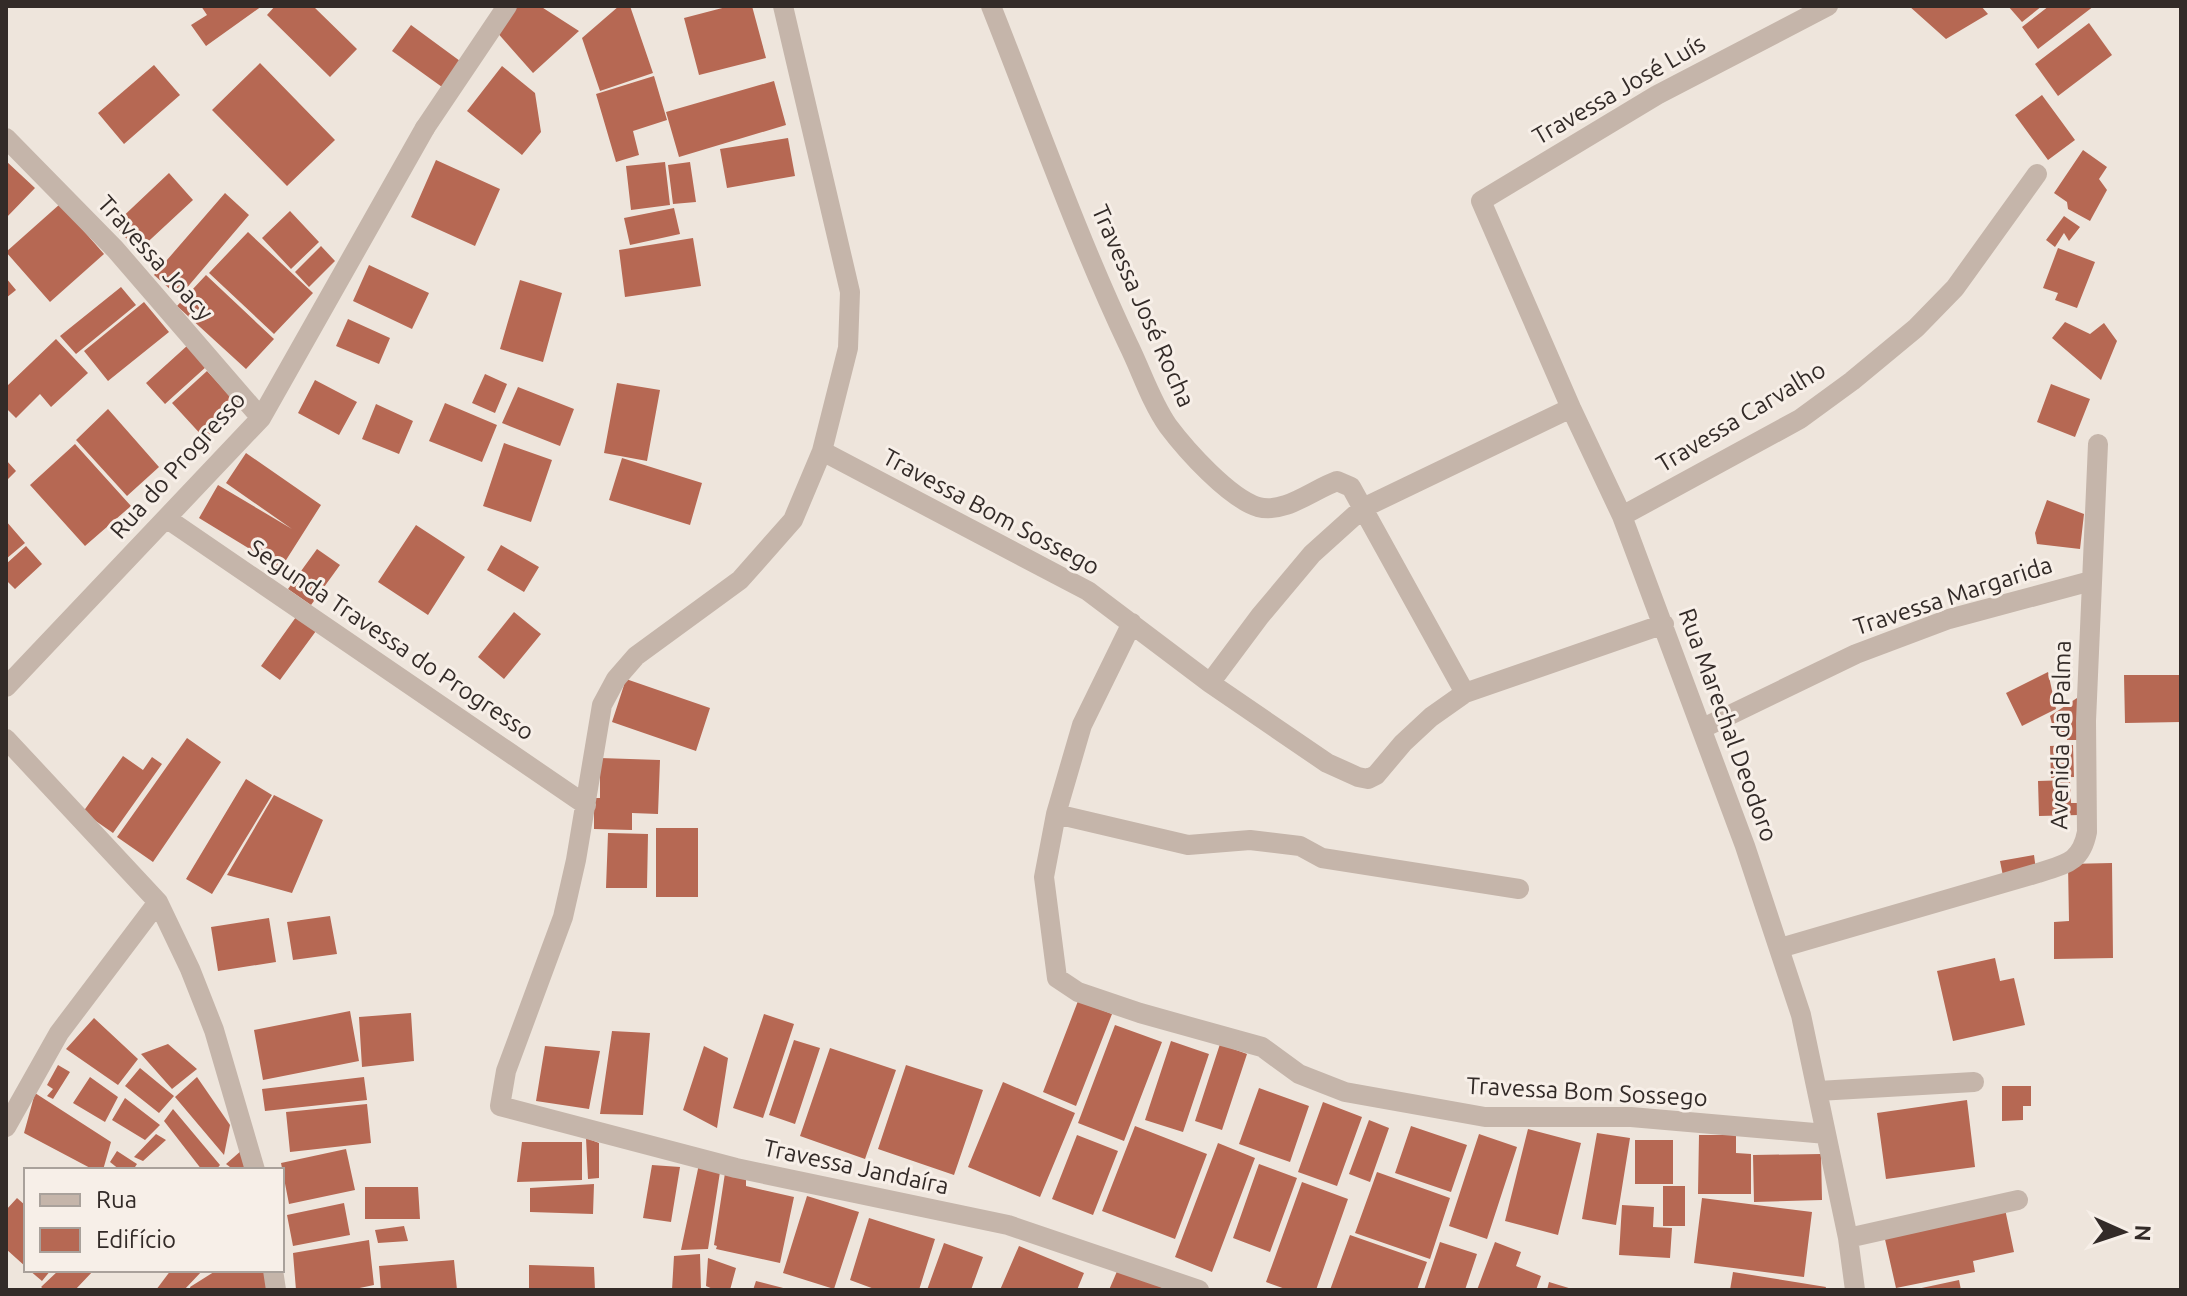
<svg xmlns="http://www.w3.org/2000/svg" width="2187" height="1296" font-family="Ubuntu,sans-serif">
	<style>
		.building { fill: #b66853 }
		.lines { fill: none; stroke-linecap: round; stroke-linejoin: round }
		.lane { stroke: #c5b5aa; stroke-width: 20 }
		.street { stroke: #c5b5aa; stroke-width: 20 }
		.labels { text-anchor: middle; stroke-width: 6; stroke-linejoin: round; paint-order: stroke }
		.street-label { font-size: 24px; fill: #332b28; stroke: #f7efe8 }
	</style>
	<rect width="100%" height="100%" fill="#eee5dc"/>
	<!-- building -->
	<path class="building" d="M201,6h61l-56,40 -15,-21 16,-10z
		M275,6h38l44,43 -27,28 -63,-62z
		M510,6h30l39,25 -46,42 -38,-43z
		M619,6h11l23,67 -53,18 -18,-53z
		M730,6h22l14,52 -67,17 -15,-57z
		M1909,6h72l7,8 -42,25z
		M2008,6h34l-20,16z
		M2049,6h45l-56,43 -16,-22z
		M2089,23l23,32 -54,41 -23,-32z
		M411,25l49,36 -18,26 -50,-36z
		M260,63l75,77 -48,46 -75,-76z
		M154,65l26,30 -56,49 -26,-31z
		M502,66l33,27 6,39 -19,23 -55,-44z
		M654,76l13,44 -34,11 6,24 -23,7 -20,-68z
		M774,81l12,44 -107,32 -13,-45z
		M2042,95l33,45 -27,20 -33,-45z
		M788,138l7,38 -68,12 -7,-39z
		M2083,150l24,17 -8,12 8,11 -17,31 -22,-12 -1,-7 -13,-9z
		M436,160l64,29 -25,57 -64,-29z
		M6,161l29,27 -29,30z
		M665,162l5,43 -39,5 -5,-44z
		M690,162l6,40 -23,2 -5,-39z
		M169,173l24,27 -55,51 -24,-26z
		M225,193l24,22 -70,82 -25,-22z
		M60,204l44,50 -54,48 -44,-50z
		M674,208l6,26 -50,11 -6,-27z
		M290,211l29,31 -28,27 -29,-31z
		M2064,216l16,11 -11,14 -5,-8 -9,14 -9,-7z
		M248,232l65,61 -39,41 -65,-61z
		M693,238l8,48 -76,11 -6,-47z
		M321,246l14,15 -26,26 -14,-15z
		M2058,248l37,14 -18,46 -22,-8 3,-7 -15,-5z
		M369,265l60,28 -17,36 -59,-28z
		M206,275l68,64 -28,30 -69,-63z
		M6,278l10,12 -10,8z
		M520,280l42,13 -19,69 -43,-13z
		M121,287l15,18 -60,49 -16,-18z
		M144,302l25,30 -61,49 -24,-30z
		M348,319l42,19 -11,26 -43,-18z
		M2065,322l25,12 14,-11 13,18 -16,39 -49,-42z
		M56,339l32,34 -37,34 -11,-13 -24,24 -10,-10v-21z
		M188,345l19,21 -42,38 -19,-21z
		M207,371l33,36 -35,32 -33,-36z
		M485,374l22,10 -12,29 -23,-10z
		M315,380l42,22 -18,33 -41,-22z
		M617,383l43,7 -13,71 -43,-8z
		M2051,384l39,15 -15,38 -38,-15z
		M518,387l56,22 -14,37 -58,-23z
		M445,403l52,22 -15,37 -53,-21z
		M376,404l37,17 -14,33 -37,-15z
		M108,409l51,58 -32,29 -51,-56z
		M504,443l48,17 -21,62 -48,-16z
		M75,444l56,62 -46,40 -55,-61z
		M246,453l75,52 -40,63 -82,-50 19,-33 74,44 -66,-46z
		M622,458l80,25 -12,42 -81,-25z
		M6,460l10,11 -10,10z
		M2047,500l37,14 -4,35 -43,-5 -2,-11z
		M6,521l19,22 -19,16z
		M416,525l49,32 -37,58 -50,-33z
		M501,545l38,22 -15,25 -37,-22z
		M26,546l16,18 -27,25 -9,-9v-16z
		M317,549l23,16 -29,40 -23,-16z
		M514,612l27,22 -37,45 -26,-22z
		M296,617l20,14 -36,49 -19,-14z
		M2048,672l8,37 -34,17 -16,-33z
		M2124,675h57v47l-56,1z
		M626,679l84,29 -14,43 -84,-29z
		M2080,696v44h-13v-7l-12,3 -5,-20z
		M187,738l34,24 -68,100 -36,-25z
		M2073,745l1,32 -23,1 -1,-32z
		M123,756l20,14 9,-13 10,7 -49,69 -30,-21z
		M600,758l60,2 -2,54 -26,-1v17l-38,-1v-31h6z
		M246,779l26,16 -60,99 -26,-15z
		M2070,780l1,23h7l1,12 -40,1 -1,-35z
		M274,795l49,25 -31,73 -65,-18z
		M656,828h42v69h-42z
		M608,833l40,1 -1,54h-41z
		M2034,855l2,15 -33,6 -3,-15z
		M2112,863l1,95 -59,1v-37l15,-1 -1,-57z
		M330,916l7,38 -44,6 -6,-38z
		M269,918l7,44 -58,9 -7,-44z
		M1995,958l5,23 14,-3 11,47 -72,16 -16,-70z
		M1078,1001l34,13 -36,92 -33,-14z
		M350,1011l9,50 -96,19 -9,-50z
		M411,1013l3,48 -52,6 -3,-50z
		M764,1014l30,10 -31,94 -30,-10z
		M94,1018l44,41 -20,26 -52,-36z
		M1115,1025l47,17 -38,99 -46,-18z
		M612,1031l38,2 -7,82 -43,-1z
		M794,1040l26,8 -25,76 -26,-9z
		M1171,1041l38,13 -26,78 -38,-12z
		M168,1044l29,25 -25,20 -31,-35z
		M1220,1044l27,10 -25,76 -27,-9z
		M545,1046l55,5 -11,58 -53,-8z
		M704,1046l24,12 -11,70 -34,-18z
		M830,1048l66,22 -31,89 -65,-23z
		M58,1065l12,7 -17,27 -6,-3 6,-7 -6,-4z
		M906,1065l77,25 -29,85 -76,-26z
		M140,1068l34,28 -15,17 -34,-27z
		M90,1077l28,20 -13,25 -32,-19z
		M197,1077l33,48 -6,30 -49,-58z
		M364,1077l3,23 -102,11 -3,-22z
		M1003,1082l72,31 -35,84 -72,-30z
		M2002,1086h29v20h-8v14l-21,1z
		M1259,1088l50,18 -19,56 -51,-18z
		M35,1093l76,49 -8,28h-9l-70,-37z
		M125,1098l35,27 -15,15 -33,-20z
		M1967,1100l8,67 -89,12 -9,-66z
		M1323,1102l39,15 -25,69 -39,-14z
		M367,1104l4,39 -81,9 -4,-40z
		M173,1109l47,56 -4,5h-14l-38,-49z
		M1369,1120l20,8 -19,54 -21,-8z
		M1135,1126l72,28 -32,85 -73,-28z
		M1411,1126l56,19 -16,47 -56,-19z
		M1528,1129l53,14 -23,92 -53,-14z
		M1597,1133l33,5 -14,87 -34,-6z
		M156,1134l10,6 -23,21 -9,-4z
		M1479,1134l38,13 -30,92 -38,-13z
		M1077,1135l41,16 -25,64 -41,-16z
		M1699,1135h37v18l15,1v40h-53z
		M586,1138l13,5v35l-11,1z
		M1635,1140h38v44h-38z
		M522,1142h60v38l-65,2z
		M1218,1143l37,15 -43,114 -37,-15z
		M346,1149l9,41 -66,14 -8,-41z
		M242,1150l7,20h-15l-8,-6z
		M117,1151l20,13 -4,6h-13l-10,-8z
		M1821,1154l1,46 -68,2 -1,-47z
		M699,1164l21,8 -12,77 -27,1z
		M1259,1164l38,14 -27,74 -37,-14z
		M652,1165l28,2 -9,55 -28,-4z
		M1377,1172l73,26 -20,61 -75,-26z
		M725,1173l21,5v8l48,11 -14,66 -64,-14 1,-3 -3,-1z
		M1302,1182l46,17 -32,91h-28l-22,-8z
		M594,1184l-1,30 -63,-2v-24z
		M1663,1186h22v40h-22z
		M365,1187h53l2,32h-55z
		M807,1196l52,16 -25,77 -51,-16z
		M17,1198l9,8v61l-20,-18v-39z
		M1702,1198l110,14 -8,65 -110,-14z
		M344,1203l6,32 -57,11 -6,-31z
		M1622,1205l32,2 -1,20 19,1 -2,30 -51,-3z
		M2005,1209l9,43 -41,9 2,11 -79,16 -12,-53z
		M869,1218l66,21 -16,51h-42l-27,-10z
		M404,1226l4,15 -30,2 -3,-13z
		M1350,1235l77,27 -10,28h-87z
		M369,1240l5,45 -24,5h-54l-3,-37z
		M1440,1242l37,12 -12,36h-41z
		M1495,1242l26,10 -5,14 25,10 -5,14h-59z
		M944,1243l39,14 -12,33h-44z
		M1019,1246l65,27 -7,17h-77z
		M700,1254l1,36h-29l2,-34z
		M708,1258l28,10 -6,22h-15l-9,-4z
		M454,1260l3,30h-76l-2,-24z
		M529,1265l65,2 1,23h-66z
		M1118,1269l50,21h-59z
		M29,1270h22l-9,11z
		M59,1270h35l-19,20h-30l-4,-3z
		M171,1270h32l-19,20h-28z
		M217,1270h48l2,20h-76l-1,-3z
		M1733,1272l93,15 -1,3h-95z
		M1959,1280l2,10h-44v-1z
		M756,1281l31,8v1h-34z
		M1549,1282l23,7v1h-25z"/>
	<g class="lines">
		<!-- lane -->
		<path class="lane" d="M425,128l82,-122"/>
		<!-- street -->
		<path class="street" d="M783,6l67,286 -2,56 -26,103 -29,69 -53,60 -104,76 -20,23 -14,26 -26,155 -13,57 -57,154 -6,35 236,62 272,57 191,65
			M991,6c45,113 85,228 137,338 13,26 23,58 40,82 18,24 61,72 90,81 27,7 54,-17 79,-26l14,6 114,206
			M1828,6l-171,89 -176,106 90,207 51,108 123,330 56,169 47,223 7,52
			M6,138l109,111 146,169
			M822,451l266,140 122,92 117,80 31,14 10,2 8,-4 27,-32 28,-26 34,-24 199,-69
			M1622,516l178,-97 52,-38 64,-53 39,-40 82,-114
			M166,518l420,287
			M1132,623l-50,102 -26,89 -12,63 13,101 21,14 62,21 122,34 37,27 46,18 140,25h146l195,17
			M1210,683l50,-67 52,-62 51,-46 208,-100
			M6,687l255,-269 164,-290
			M1703,728l153,-74 93,-35 142,-38
			M6,739l152,163 32,67 24,61 41,140
			M1056,814l132,31 62,-5 50,6 22,12 197,31
			M1780,948l258,-75c27,-9 43,-10 49,-41l-1,-111 12,-277
			M1818,1091l156,-9
			M6,1127l53,-94 99,-131
			M1848,1238l170,-38
			M273,1270l3,20"/>
	</g>
	<g class="labels">
		<!-- street labels -->
		<g class="street-label">
			<text transform="translate(1619 90) rotate(-30)" y="8">Travessa José Luís</text>
			<text transform="translate(155 258) rotate(48)" y="8">Travessa Joacy</text>
			<text transform="translate(1143 306) rotate(66)" y="8">Travessa José Rocha</text>
			<text transform="translate(1741 417) rotate(-31)" y="8">Travessa Carvalho</text>
			<text transform="translate(178 465) rotate(-48)" y="8">Rua do Progresso</text>
			<text transform="translate(991 512) rotate(28)" y="8">Travessa Bom Sossego</text>
			<text transform="translate(1953 596) rotate(-18)" y="8">Travessa Margarida</text>
			<text transform="translate(391 640) rotate(34)" y="8">Segunda Travessa do Progresso</text>
			<text transform="translate(1728 725) rotate(70)" y="8">Rua Marechal Deodoro</text>
			<text transform="translate(2061 735) rotate(-89)" y="8">Avenida da Palma</text>
			<text transform="translate(1587 1092) rotate(3)" y="8">Travessa Bom Sossego</text>
			<text transform="translate(856 1167) rotate(12)" y="8">Travessa Jandaíra</text>
		</g>
	</g>
	<!-- border -->
	<rect width="2187" height="1296" fill="none" stroke="#332b28" stroke-width="16"/>
	<!-- legend -->
	<rect x="24" y="1168" width="260" height="104" fill="#f7efe8" stroke="#a9a19b" stroke-width="2"/>
	<rect x="40" y="1194" width="40" height="12" fill="#c5b5aa" stroke="#a9a19b" stroke-width="2"/>
	<text x="96" y="1208" font-size="24" fill="#332b28">Rua</text>
	<rect x="40" y="1228" width="40" height="24" fill="#b66853" stroke="#a9a19b" stroke-width="2"/>
	<text x="96" y="1248" font-size="24" fill="#332b28">Edifício</text>
	<!-- north arrow -->
	<g transform="translate(2123 1232) rotate(93)" stroke="#f7efe8" stroke-width="6" paint-order="stroke">
	<path d="M0-6L14 30L0 20L-14 30Z" fill="#332b28"/>
	<text y="-12" font-size="22" font-weight="bold" text-anchor="middle" fill="#332b28">N</text>
	</g>
</svg>
